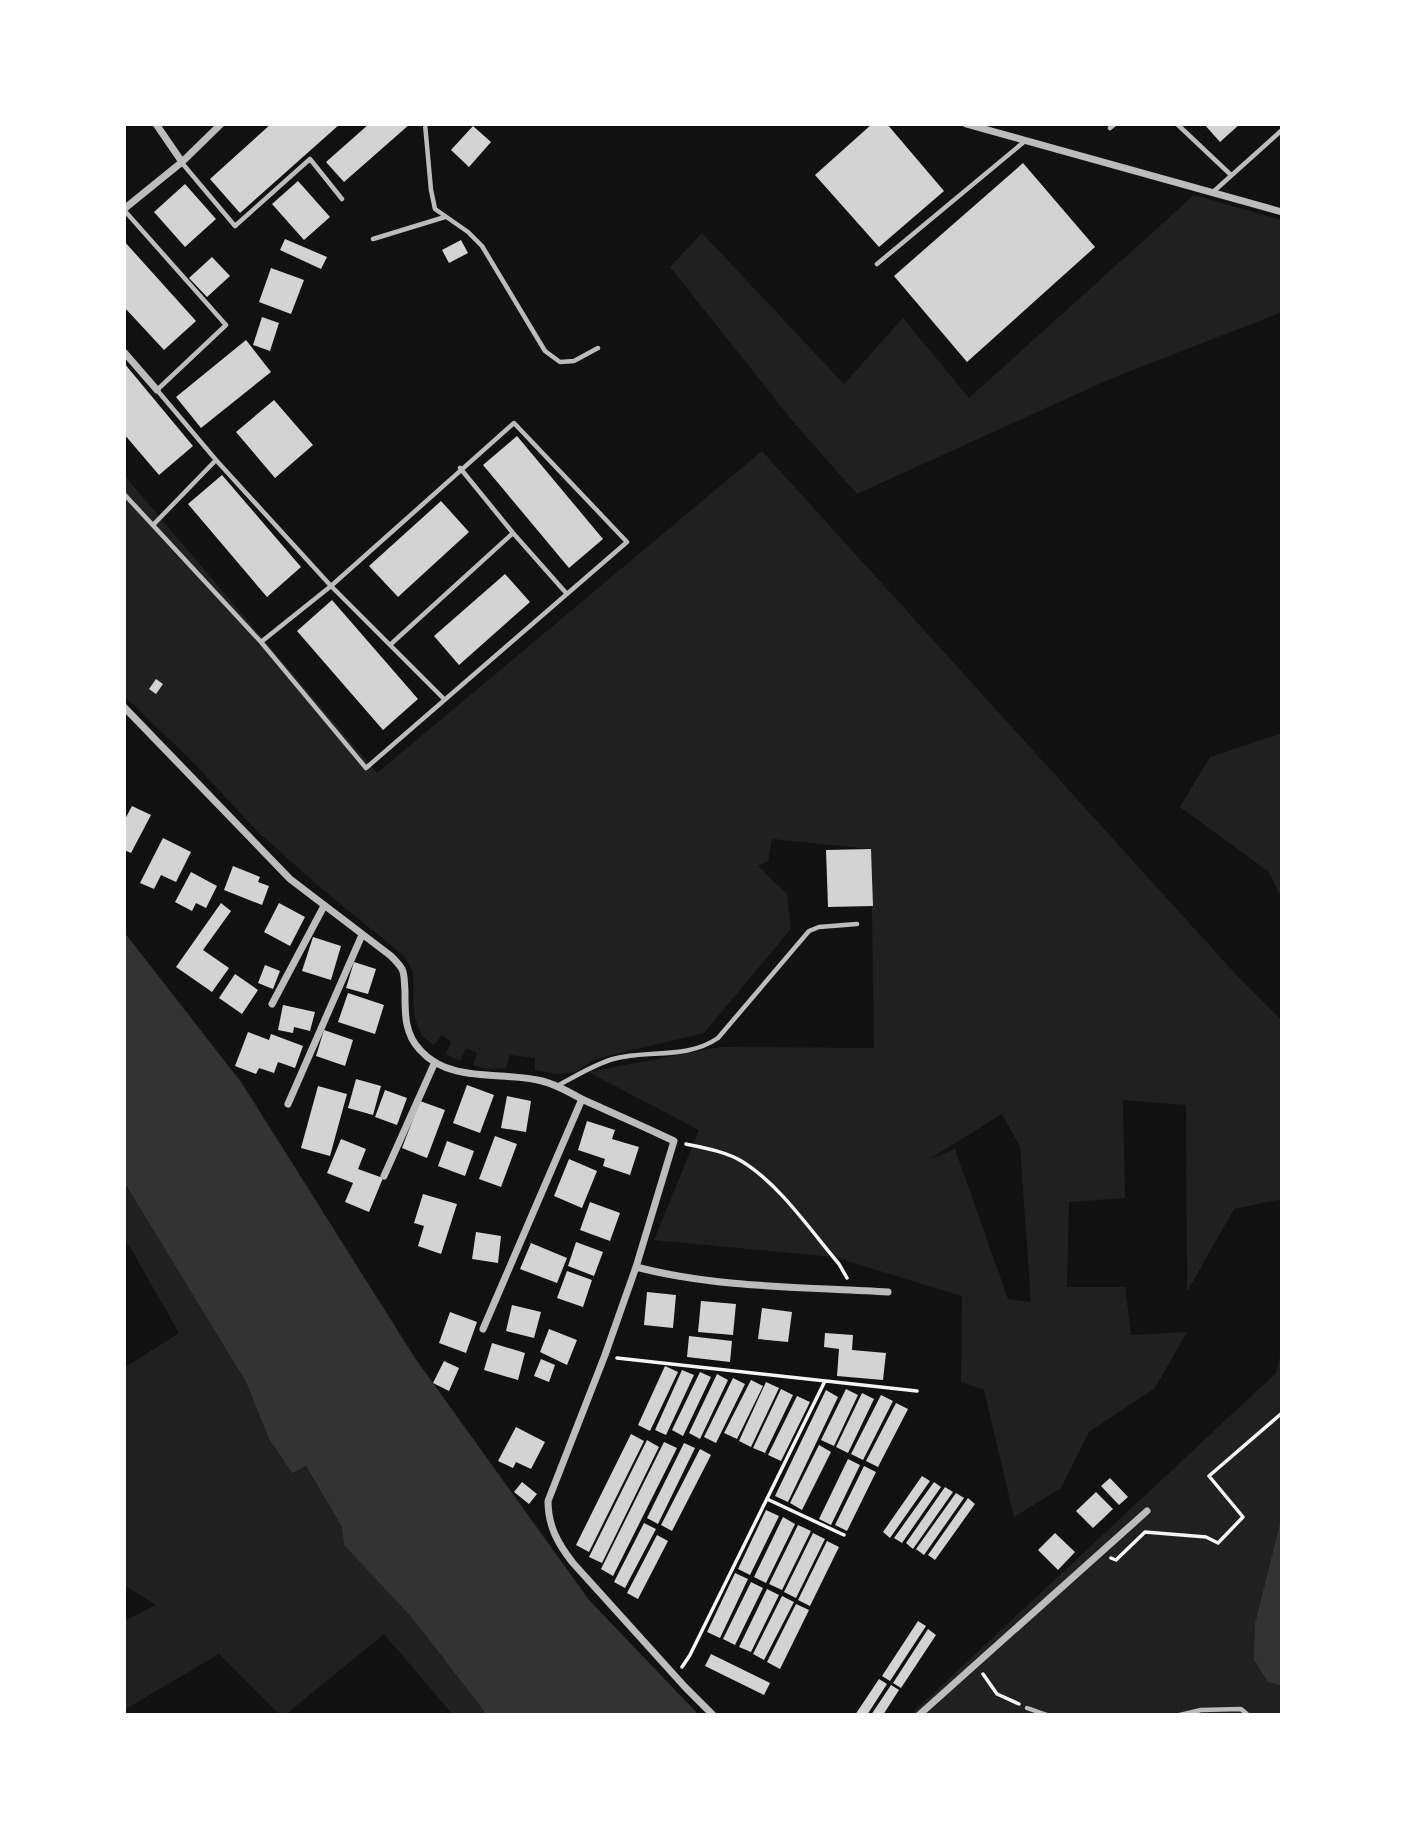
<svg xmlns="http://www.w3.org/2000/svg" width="1406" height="1839" font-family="'Exo 2',sans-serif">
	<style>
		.green { fill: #202020; fill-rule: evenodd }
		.water { fill: #333 }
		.building { fill: #d3d3d3 }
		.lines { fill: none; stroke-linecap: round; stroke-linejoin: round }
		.path { stroke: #f5f5f5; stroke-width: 3.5 }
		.service { stroke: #bcbcbc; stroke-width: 4.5 }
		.minor { stroke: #bcbcbc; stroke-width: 7 }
	</style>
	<rect width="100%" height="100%" fill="#111"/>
	<!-- green -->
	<path class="green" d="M1194,195l88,25v92l-172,67 -253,115 -62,-70 -125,-157 32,-34 142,151 59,-66 66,80z
		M762,451l467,516 53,54v178l-48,10 -47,83 -1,-187 -63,-5 2,98 -56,4 -2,85h58l6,48 56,-3 -32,56 -66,44 -28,56 -47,29 -30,-127 -23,-8 1,-86 -128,-39 -180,-17 45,-110 -111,-58 132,-25 154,1 -3,-199 -99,-10 -4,22 -10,5 29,28 4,35 -87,104 -109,26 -20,13 -18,2 -22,-4v-12l-25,-3 -4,13 -18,1 -15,-4 4,-12 -11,-5 -6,13 -14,-7 5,-12 -9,-7 -8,10 -12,-9 -8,-20 -1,-44 -9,-16 -82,-67 -65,-58 -65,-70 -68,-65v-221l253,298zM1002,1114l18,33 11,155 -23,-3 -53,-150 -27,11z
		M1282,733v166l-13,-27 -89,-65 30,-50z
		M124,1182l122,200 23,57 22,33 15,-6 36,61 2,18 69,74 74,96h-34l-69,-81 -99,81h-5l-61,-61 -95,56v-89l32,-16 -32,-20v-217l55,-35 -55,-96z
		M1282,1348v367h-372l366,-342z"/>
	<!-- water -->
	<path class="water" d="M124,932l117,150 174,276 174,242 110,115h-212l-74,-96 -69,-74 -2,-18 -36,-61 -14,7 -23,-34 -23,-57 -122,-200z
		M1282,1516v170l-14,-4 -14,-22 1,-36z"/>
	<!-- building -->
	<path class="building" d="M271,124h69l-100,89 -30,-34z
		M369,124h41l-66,58 -18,-20z
		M872,124h15l57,67 -65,56 -64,-72z
		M1204,124h36l-20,18z
		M473,126l18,16 -22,25 -18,-17z
		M1023,163l72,84 -128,115 -73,-86z
		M298,181l32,36 -26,23 -32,-36z
		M185,184l31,35 -31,28 -31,-35z
		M285,239l42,18 -6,12 -41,-19z
		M461,240l7,13 -19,10 -7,-13z
		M124,241l72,80 -32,29 -40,-43z
		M212,257l18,19 -23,21 -18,-19z
		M271,268l33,12 -13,34 -32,-12z
		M262,317l17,6 -9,28 -17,-6z
		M246,340l25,32 -70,56 -25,-31z
		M124,363l69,83 -34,29 -35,-41z
		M274,400l39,45 -38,33 -39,-46z
		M517,436l86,103 -34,29 -86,-103z
		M222,475l79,92 -34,30 -79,-93z
		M441,501l28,31 -71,65 -29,-31z
		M505,574l25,28 -71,63 -25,-29z
		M332,600l86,99 -35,31 -86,-99z
		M156,679l7,5 -7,10 -7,-5z
		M132,806l19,9 -20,38 -7,-3v-29z
		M163,838l28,14 -15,30 -15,-7 -7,14 -14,-6z
		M871,849l2,57 -45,1 -2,-57z
		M233,866l27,11 -2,5 11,4 -7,19 -38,-15z
		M191,872l26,14 -11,22 -10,-5 -4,8 -17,-9z
		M221,903l10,8 -28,39 26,18 -17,24 -36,-25z
		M279,903l26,14 -15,29 -26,-14z
		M313,937l28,9 -10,34 -29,-9z
		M354,962l22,7 -8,25 -22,-6z
		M265,965l15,6 -7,18 -15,-6z
		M235,974l23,16 -16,24 -23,-16z
		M348,993l36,12 -9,29 -37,-12z
		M283,1005l32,7 -5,19 -16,-4 -1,6 -15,-3z
		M324,1030l29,10 -8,26 -29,-10z
		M248,1032l21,8 2,-6 32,12 -8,22 -17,-6 -4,11 -15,-5 -3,6 -21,-8z
		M356,1079l25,7 -8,29 -25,-7z
		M467,1085l27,10 -14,38 -27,-10z
		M318,1086l29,8 -17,62 -29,-8z
		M385,1090l22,8 -10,27 -22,-8z
		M507,1096l24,5 -5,31 -25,-4z
		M420,1101l25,9 -18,48 -25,-10z
		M587,1121l28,9 -3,9 27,8 -9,28 -27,-9 2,-7 -27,-9z
		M495,1136l22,8 -16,43 -22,-8z
		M341,1139l25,10 -8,20 25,9 -14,34 -24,-10 8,-19 -26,-10z
		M447,1141l27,10 -9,25 -27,-10z
		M569,1159l28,12 -15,37 -28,-12z
		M423,1194l34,10 -16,50 -23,-8 6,-20 -10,-3z
		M590,1202l30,11 -10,28 -30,-11z
		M476,1232l25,4 -3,27 -26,-4z
		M576,1242l27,10 -9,24 -26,-10z
		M531,1243l36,15 -10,25 -37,-14z
		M567,1271l25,9 -9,27 -26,-9z
		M647,1292l29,3 -3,33 -29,-3z
		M701,1301l35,3 -3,31 -35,-3z
		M512,1305l29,7 -7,26 -28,-7z
		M762,1308l30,4 -4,30 -30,-3z
		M450,1312l27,10 -11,31 -27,-10z
		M549,1329l28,11 -10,25 -27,-13z
		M825,1333l28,2 -1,15 34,3 -3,27 -46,-4 2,-27 -15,-2z
		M689,1336l43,5 -2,21 -43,-5z
		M492,1343l33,10 -7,27 -34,-10z
		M541,1359l14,6 -6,17 -15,-6z
		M444,1361l15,7 -10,23 -16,-8z
		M665,1366l13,6 -28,59 -12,-6z
		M682,1370l12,5 -28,60 -11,-5z
		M700,1372l11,5 -28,59 -11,-6z
		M717,1374l11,6 -28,59 -11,-6z
		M733,1378l12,6 -29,59 -12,-6z
		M751,1380l12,6 -26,53 -13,-6z
		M766,1382l13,6 -28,59 -12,-6z
		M781,1389l12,6 -28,58 -12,-5z
		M846,1389l12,6 -24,51 -13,-6z
		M826,1390l12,7 -50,105 -13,-6z
		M862,1393l12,6 -26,54 -12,-6z
		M881,1395l12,6 -30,59 -12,-6z
		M797,1396l13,6 -29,59 -13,-6z
		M896,1403l12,6 -30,58 -12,-6z
		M516,1427l29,15 -14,27 -15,-7 -3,6 -15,-7z
		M631,1434l13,7 -55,111 -13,-7z
		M647,1440l12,7 -57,116 -13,-6z
		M664,1442l13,6 -64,128 -12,-7z
		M684,1443l11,5 -37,76 -11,-6z
		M819,1445l12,7 -29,58 -12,-7z
		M700,1449l11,6 -39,76 -11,-6z
		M848,1459l12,6 -29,60 -12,-6z
		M864,1466l12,6 -29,59 -12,-6z
		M922,1476l8,5 -40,57 -7,-6z
		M1110,1478l18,19 -9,8 -18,-19z
		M522,1482l15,12 -8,10 -15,-12z
		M934,1482l7,5 -39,56 -8,-5z
		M945,1487l8,5 -40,57 -7,-6z
		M1096,1492l17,17 -20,19 -17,-17z
		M956,1493l8,5 -40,57 -8,-6z
		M968,1498l7,6 -40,56 -7,-5z
		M766,1510l13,6 -29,59 -12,-6z
		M783,1517l12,7 -29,59 -12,-6z
		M644,1523l12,6 -31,59 -11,-6z
		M798,1525l13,6 -29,59 -13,-6z
		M813,1533l12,6 -29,59 -12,-6z
		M1055,1533l20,19 -17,18 -20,-20z
		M657,1535l11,6 -30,58 -11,-6z
		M827,1541l12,6 -29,59 -12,-6z
		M735,1573l13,6 -28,59 -13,-6z
		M751,1582l12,6 -28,57 -12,-6z
		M767,1589l12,6 -28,57 -12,-5z
		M782,1596l12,6 -30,58 -11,-6z
		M796,1604l13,6 -29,59 -13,-7z
		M918,1621l8,5 -36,55 -8,-5z
		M928,1629l8,6 -35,53 -8,-5z
		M711,1654l59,29 -6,12 -59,-29z
		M879,1679l8,5 -20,31h-12z
		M891,1685l8,5 -16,25h-12z"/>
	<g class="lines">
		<!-- path -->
		<path class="path" d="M686,1144c19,4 41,8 57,18 37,23 68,69 96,102l8,14
			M617,1358l300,33
			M767,1499l77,36
			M1111,1558l5,2 29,-28 61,5 12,6 25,-26 -34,-41 73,-63
			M682,1667l8,-12 135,-274
			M983,1674l14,20 22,10"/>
		<!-- service -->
		<path class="service" d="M425,124l6,66 4,19 33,23 14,14 63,105 15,11 14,-1 24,-13
			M1177,124l54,51
			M1110,128l5,-4
			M182,163l53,63 75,-67 32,40
			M1213,192l69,-62
			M124,210l102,115 -69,65 59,70 115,126 113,113
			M373,239l72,-22
			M877,264l148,-123
			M460,468l53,65 54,61
			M124,494l137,148 105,126 261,-226 -113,-119 -183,163 -70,56
			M154,524l62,-64
			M391,644l122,-111
			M559,1085c17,-9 34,-20 54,-26 35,-10 73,1 105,-21l91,-107 10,-4 38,-3
			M1027,1708l20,7
			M1180,1715l21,-5 40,-1 7,6"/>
		<!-- minor -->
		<path class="minor" d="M156,124l26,38
			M966,124l316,88
			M124,209l58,-47 39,-38
			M124,352l33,38
			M124,707l166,172 101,77c4,4 8,8 11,13 3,6 2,14 3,21 0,23 -1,43 15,60 30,34 83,21 122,31 17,4 29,13 44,20 29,13 59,26 88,40l-38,126 -31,88 -57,146c0,25 10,43 25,62l112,124 28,28
			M272,1004l52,-98
			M288,1104l74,-169
			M384,1176l51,-114
			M636,1267c81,21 169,20 252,25
			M483,1329l99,-230
			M919,1715l228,-204"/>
	</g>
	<!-- border -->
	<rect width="1406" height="1839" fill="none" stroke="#ffffff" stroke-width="252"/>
</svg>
